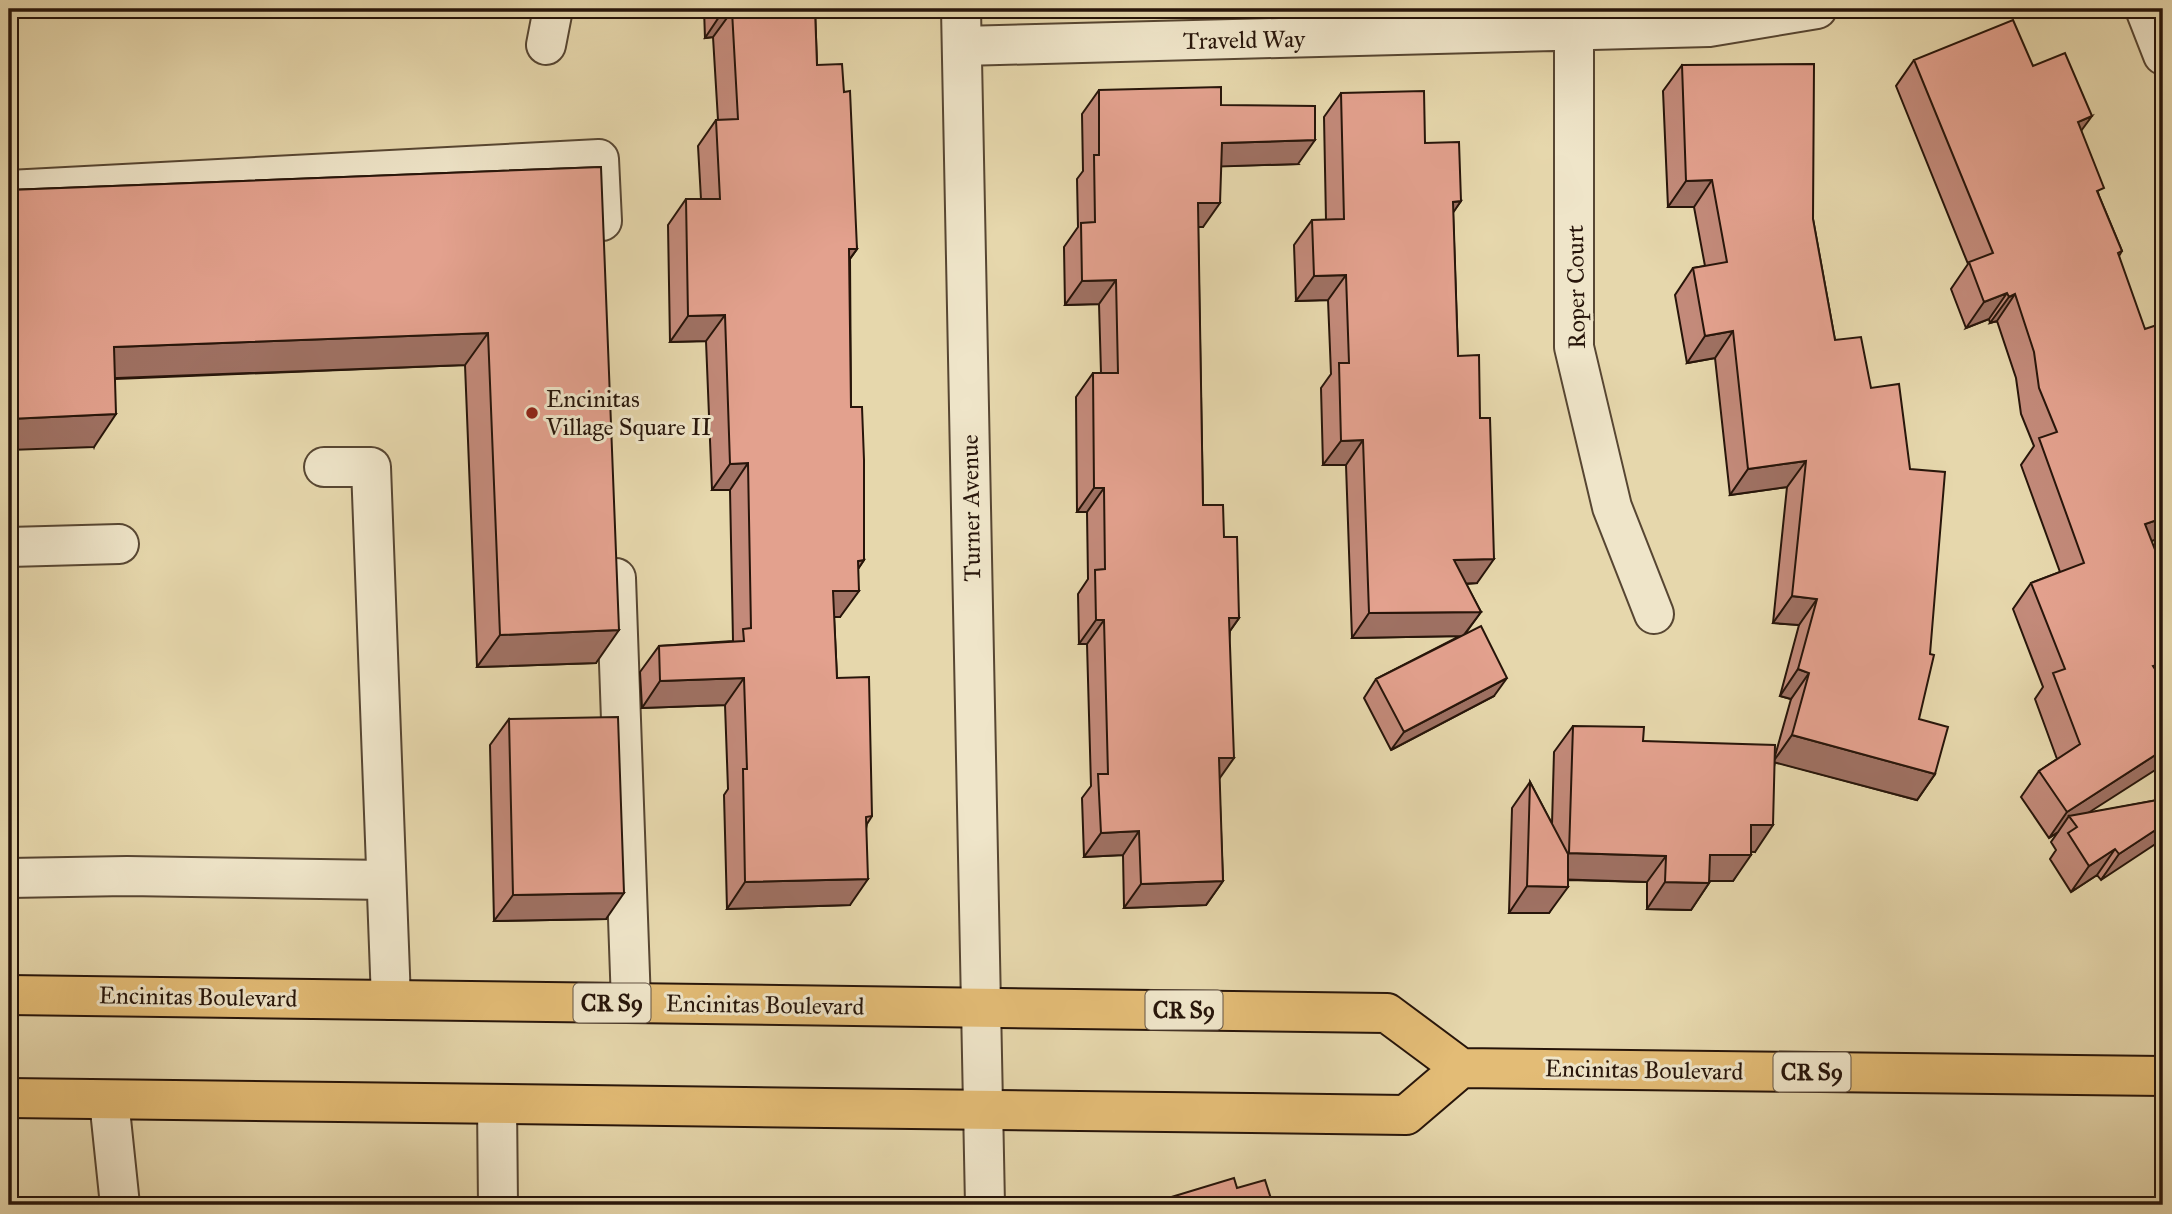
<svg xmlns="http://www.w3.org/2000/svg" width="2172" height="1214" font-family="'IM FELL Great Primer',serif">
	<style>
		.lines { fill: none; stroke-linecap: round; stroke-linejoin: round }
		.minor-casing { stroke: #574632; stroke-width: 42 }
		.major-casing { stroke: #27150a; stroke-width: 42 }
		.minor { stroke: #efe5c9; stroke-width: 38 }
		.major { stroke: #e3bc76; stroke-width: 38 }
		.wall { fill: #c38a7a; stroke: #27150a; stroke-width: 2 }
		.shaded-wall { fill: #9f7163; stroke: #27150a; stroke-width: 2 }
		.building { fill: #e3a18e; stroke: #27150a; stroke-width: 2 }
		.poi-dot { fill: #8f2418; stroke: #efe5c9; stroke-width: 2.5 }
		.labels { text-anchor: middle; stroke-width: 6; stroke-linejoin: round; paint-order: stroke }
		.shield { fill: #efe5c9; stroke: #635343; stroke-width: 2 }
		.shield-label { font-size: 23px; font-weight: bold; fill: #27150a }
		.street-label { font-size: 24px; fill: #27150a; stroke: #efe5c9 }
		.poi-label { font-size: 24px; fill: #27150a; stroke: #efe5c9; text-anchor: start }
	</style>
	<rect width="100%" height="100%" fill="#e6d7ac"/>
	<filter id="stains"><feTurbulence type="fractalNoise" baseFrequency=".00286" numOctaves="4"/><feColorMatrix values="0 0 0 0 .2 0 0 0 0 .09 0 0 0 0 .02 0 0 0 .5 -.17"/></filter>
	<radialGradient id="worn" r=".72"><stop offset=".6" stop-color="#630" stop-opacity="0"/><stop offset="1" stop-color="#630" stop-opacity=".3"/></radialGradient>
	<g class="lines">
		<defs>
			<path id="minor" d="M961,9l24,1196
				M2145,9l18,46
				M1574,32v315l38,160 42,107
				M546,45l7,-36
				M962,46l747,-19 108,-18
				M9,190l590,-31 3,62
				M324,467h47l20,533
				M9,547l110,-3
				M616,578l15,425
				M9,878l118,-2 259,4
				M109,1100l11,105
				M497,1104l1,101"/>
			<path id="major" d="M9,995l1378,18 74,55 702,8
				M9,1098l1397,17 55,-47"/>
		</defs>
		<!-- minor casing -->
		<use href="#minor" class="minor-casing"/>
		<!-- major casing -->
		<use href="#major" class="major-casing"/>
		<!-- minor -->
		<use href="#minor" class="minor"/>
		<!-- major -->
		<use href="#major" class="major"/>
	</g>
	<!-- wall -->
	<path class="wall" d="M704,9h111l2,56 40,184 -7,10 1,148 13,153 -6,9 -18,48h-6l3,61 35,138 -5,8 -17,81 -123,4 -3,-114 4,-6 -3,-84 -83,3 -2,-36 19,-26 74,-5 -3,-151h-18l-6,-149 -36,1 -2,-117 18,-26h15l-3,-53 18,-26h2l-5,-83 -8,1z
		M1914,60l119,6 48,65 18,65 23,55 -3,5 33,285 -63,272 74,-14 -62,81 -4,-5 -26,17 -21,-33 6,-9 -5,-8 7,-10 -9,6 -28,-41 18,-26 18,-12 -22,-60 8,-12 -30,-78 18,-26 29,-11 -39,-107 13,-19 -13,-32 -5,-36 -19,-57 -7,2 -1,-4 -23,9 -15,-39 17,-25 -72,-178z
		M1682,65l131,154 22,121 84,379 16,55 -18,26 -142,-38 -20,90 -4,-1 -18,30h-23l-1,2 -18,27 -44,-1v-27l-79,-2 -19,33h-40l3,-105 18,-26 22,42 2,-72 19,-26 70,15 132,15 16,-57 -11,-3 19,-71 -26,-2 14,-136 -57,8 -15,-137 -28,5 -12,-68 18,-27 12,-2 -11,-59h-26l-5,-116z
		M1099,90l122,15 77,59 -77,2 -18,61h-5l5,278 21,32 15,81 -9,13 -11,148 4,102 -17,24 -82,3 -1,-53 -39,2 -2,-59 9,-12 -4,-142h-8l-1,-50 10,-15 -1,-67h-10l-1,-115 17,-24h8l-2,-69 -34,1 -1,-58 14,-20 -1,-48 6,-8 -1,-57z
		M1341,93l84,50 36,58 -8,11 5,144 19,227 -11,1 15,28 -16,22 29,62 -103,54 -27,-52 12,-19 84,-43 -108,2 -6,-173h-23l-2,-77 10,-14 -3,-74 -32,1 -2,-56 18,-25h14l-2,-103z
		M601,167l-5,496 -119,4 -12,-302 -350,14 -21,68 -85,-257z
		M509,719l97,200 -112,2 -4,-176z"/>
	<!-- shaded-wall -->
	<path class="shaded-wall" d="M723,11h9l-19,26 -8,1z
		M2092,116l-19,26 5,-20z
		M1315,140l-17,24 -93,3 17,-24z
		M1712,180l-18,27h-26l18,-26z
		M1461,201l-17,25 9,-24z
		M1198,203h22l-17,24h-22z
		M849,249h8l-19,26z
		M1346,275l-18,25 -32,1 18,-25z
		M1116,280l-17,24 -34,1 17,-24z
		M2007,293l-18,26 -23,9 18,-26z
		M2015,294l-18,27 -7,2 19,-26z
		M725,315l-19,26 -36,1 18,-26z
		M1733,331l-18,27 -28,5 18,-27z
		M488,333l-23,32 -374,14 23,-32z
		M116,414l-22,33 -85,3v-31z
		M1363,440l-17,25h-23l18,-24z
		M1806,461l-19,26 -57,8 18,-26z
		M748,463l-18,27h-18l18,-26z
		M1094,488h10l-17,24h-10z
		M2163,518v19l-36,13 18,-26z
		M1494,559l-17,24 -40,2 17,-25z
		M864,560l-18,27 12,-26z
		M833,591h26l-19,26h-26z
		M1792,596l25,3 -18,26 -26,-2z
		M1481,612l-18,24 -111,2 17,-25z
		M1229,618h10l-17,24z
		M1096,620h8l-17,24h-8z
		M619,630l-23,33 -119,4 23,-32z
		M2163,663v19l-10,-16z
		M1798,669l11,4 -18,26 -11,-3z
		M744,678l-19,27 -83,3 18,-27z
		M1507,678l-13,18 -103,54 13,-18z
		M1792,735l143,39 -18,26 -144,-38z
		M2163,750v15l-89,57 -5,-6 -11,16 -9,6 18,-26z
		M1219,758h15l-17,24z
		M1751,825h22l-18,27 -22,-1z
		M2163,825v14l-62,41 18,-26z
		M1139,831l-16,24 -39,2 17,-24z
		M2115,849l-18,26 -26,17 18,-26z
		M1569,853l97,3 -19,26 -96,-3z
		M1710,855h41l-18,26h-41z
		M868,879l-18,26 -123,4 18,-27z
		M1223,881l-17,24 -82,3 17,-24z
		M1665,882l44,1 -18,27 -44,-1z
		M1527,886l41,1 -19,26h-40z
		M624,893l-18,26 -112,2 19,-26z"/>
	<!-- building -->
	<path class="building" d="M723,9h92l2,56 25,-1 2,28 6,-1 7,158h-8l2,158h11l2,53v100l-6,1 1,30h-26l4,87 32,-1 3,139 -6,1 2,62 -123,3 -2,-113h4l-3,-91 -84,3 -1,-35 85,-5 -1,-12 8,-1 -3,-165 -18,1 -5,-149 -37,1 -2,-117h34l-4,-79 22,-1 -6,-108h-9z
		M2013,20l20,46 32,-13 27,63 -14,6 26,66 -7,3 25,60 -4,2 27,76 18,-6v195l-18,6 18,46v93l-10,3 10,15v69l-96,62 -28,-41 41,-27 -27,-71 12,-4 -34,-86 53,-20 -45,-125 18,-6 -18,-44 -5,-36 -19,-58 -6,3 -2,-4 -23,9 -15,-40 24,-9 -79,-193z
		M1814,64l-1,155 22,121 26,-3 10,51 28,-4 11,85 35,3 -15,182 4,1 -15,64 29,8 -13,47 -143,-39 17,-62 -11,-4 19,-70 -25,-3 14,-135 -58,8 -15,-138 -28,5 -12,-68 34,-6 -15,-82 -26,1 -4,-116z
		M1221,87v18l94,1v34l-93,3 -2,60h-22l5,302h20l1,32h13l2,81h-10l5,140h-15l4,123 -82,3 -2,-53 -38,2 -3,-59h10l-4,-154h-8l-1,-50 10,-1 -1,-81h-10l-1,-115h25l-2,-93 -34,1 -1,-58 14,-1 -1,-67h5v-65z
		M1424,91l1,52 34,-1 2,59 -8,1 5,154 21,-1 1,63h10l4,141 -40,1 27,52 -112,1 -6,-173 -22,1 -2,-78h10l-3,-88 -32,1 -2,-56 32,-1 -3,-126z
		M601,167l18,463 -119,5 -12,-302 -374,14 2,67 -107,5v-229z
		M1481,626l26,52 -103,54 -28,-53z
		M618,717l6,176 -111,2 -4,-176z
		M1573,726l71,1 -1,14 132,4 -2,80h-22v30h-41l-1,28 -44,-1 1,-26 -97,-3z
		M1530,782l38,72v33l-41,-1z
		M2163,799v26l-44,29 -4,-5 -26,17 -21,-33 9,-6 -8,-11z
		M1234,1178l3,10 28,-8 8,25h-128z
		M817,1201l1,4h-19z"/>
	<!-- markers -->
	<circle class="poi-dot" cx="532" cy="413" r="7"/>
	<g class="labels">
		<!-- shield labels -->
		<g class="shield">
			<rect x="573.5" y="983.5" width="77" height="39" rx="5"/>
			<rect x="1145.5" y="990.5" width="77" height="39" rx="5"/>
			<rect x="1773.5" y="1052.5" width="77" height="39" rx="5"/>
		</g>
		<g class="shield-label">
			<text x="612" y="1011">CR S9</text>
			<text x="1184" y="1018">CR S9</text>
			<text x="1812" y="1080">CR S9</text>
		</g>
		<!-- street labels -->
		<g class="street-label">
			<text transform="translate(1244 40) rotate(-1)" y="8">Traveld Way</text>
			<text transform="translate(1576 287) rotate(-91)" y="8">Roper Court</text>
			<text transform="translate(971 508) rotate(-91)" y="8">Turner Avenue</text>
			<text transform="translate(198 997) rotate(1)" y="8">Encinitas Boulevard</text>
			<text transform="translate(765 1005) rotate(1)" y="8">Encinitas Boulevard</text>
			<text transform="translate(1644 1070) rotate(1)" y="8">Encinitas Boulevard</text>
		</g>
		<!-- poi labels -->
		<g class="poi-label">
			<text x="546" y="407">Encinitas<tspan x="546" dy="28">Village Square II</tspan></text>
		</g>
	</g>
	<!-- margin -->
	<rect width="2172" height="1214" fill="none" stroke="#e6d7ac" stroke-width="35"/>
	<rect x="10" y="10" width="2151" height="1193" fill="none" stroke="#27150a" stroke-width="3.5"/>
	<rect x="18" y="18" width="2137" height="1179" fill="none" stroke="#27150a" stroke-width="2"/>
	<rect width="100%" height="100%" filter="url(#stains)"/>
	<rect width="100%" height="100%" fill="url(#worn)"/>
</svg>
